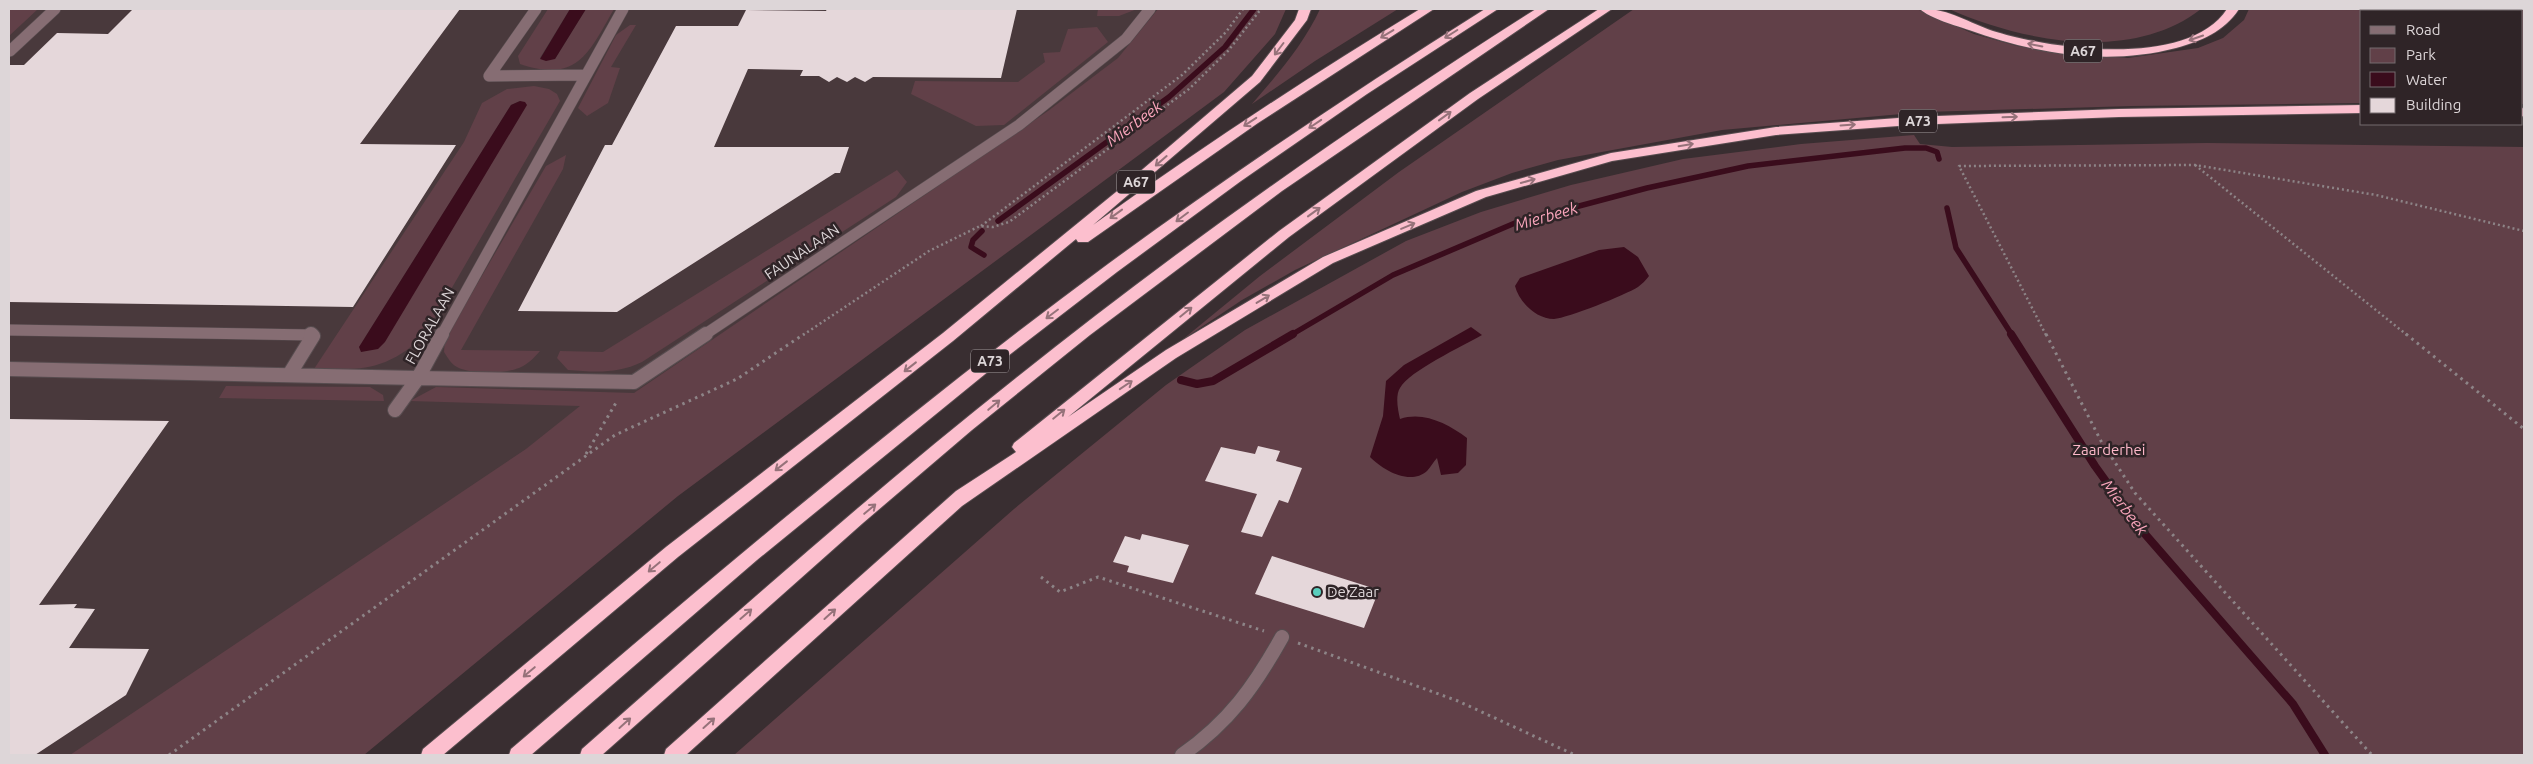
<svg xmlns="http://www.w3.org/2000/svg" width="2533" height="764" font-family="Ubuntu,sans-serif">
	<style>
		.built { fill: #49393c }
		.green { fill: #614048; fill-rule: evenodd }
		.water { fill: #3a0c1c }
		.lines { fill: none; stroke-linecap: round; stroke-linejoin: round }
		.stream-far1 { stroke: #3a0c1c; stroke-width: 5.5 }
		.stream { stroke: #3a0c1c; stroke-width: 8 }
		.building { fill: #e5d7da }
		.minor-far1-casing { stroke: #574c4f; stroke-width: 12 }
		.minor-casing { stroke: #574c4f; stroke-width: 16 }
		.highway-casing { stroke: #574c4f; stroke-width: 2 }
		.path-far1 { stroke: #8d8487; stroke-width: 2.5; stroke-dasharray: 2 3; stroke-linecap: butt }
		.path { stroke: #8d8487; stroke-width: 3; stroke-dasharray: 2.5 4.5; stroke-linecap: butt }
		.minor-far1 { stroke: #866d73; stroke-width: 11 }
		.minor { stroke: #866d73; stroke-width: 14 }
		.highway { fill: #fcbfce; fill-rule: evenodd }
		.oneway { stroke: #96727a }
		.poi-dot { fill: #5acebd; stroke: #2f2427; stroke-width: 2 }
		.labels { text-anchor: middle; stroke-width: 5; stroke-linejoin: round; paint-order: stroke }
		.shield { fill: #2f2427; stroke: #a9a1a3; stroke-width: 1 }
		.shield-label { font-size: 14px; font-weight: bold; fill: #ddd6d8 }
		.street-label { font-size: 15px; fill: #ddd6d8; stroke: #2f2427 }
		.park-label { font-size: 15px; fill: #feb9ca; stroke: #2f2427 }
		.poi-label { font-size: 15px; fill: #ddd6d8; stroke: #2f2427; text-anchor: start }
		.water-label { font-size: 16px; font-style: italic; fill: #f9a5bb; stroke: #2f2427 }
	</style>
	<rect width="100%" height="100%" fill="#392e31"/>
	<!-- built -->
	<path class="built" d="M9,9h1211l-928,746h-283z"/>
	<!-- green -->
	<path class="green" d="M9,9h29l-29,27z
		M548,9h22l-30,49 15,1 31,-50h28c-25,43 -36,75 -94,55l-2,-8z
		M1098,9h39l-18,7h-22z
		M1158,9h128l-11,25 -51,58 -546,404 -314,259h-294l456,-306 54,-43 -170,-5 26,-14 198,6 414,-282 70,-53z
		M1320,9h78l-83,52 -63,43c25,-29 52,-60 68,-95z
		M1634,9h283l57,25 43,12 36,6 75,6 70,-10 25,-10 21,-18 5,-11h274l1,95h-2v-93h-160v92l-230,3 -208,6 -202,18 -164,30 -46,13 -50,19 -167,78 -53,30 -60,40 78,-64 139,-104z
		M1949,9h252c-69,54 -178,33 -252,0z
		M630,25h6l-25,42 9,1 -12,35 -21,13 -9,-8 38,-73z
		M1097,27l11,15 -104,83 -28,1 -65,-32 4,-13 103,1 27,-20 -2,-9 17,-1 8,-23z
		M534,86l15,3 8,5 3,7 -136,235c-39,35 -61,34 -110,33l150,-227 18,-39 25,-14zM520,101l-161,246 152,-242z
		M1914,135l6,9 32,3 255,-4 317,4v608h-1790l280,-246 152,-124 79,-55 161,-89 75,-29 90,-27 112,-26 118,-15z
		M566,155l-3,14 -102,181 79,1c-6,7 -12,13 -21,17 -16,6 -47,7 -62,-1 -6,-3 -9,-9 -13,-15l1,-13 101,-173z
		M897,170l10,12 -11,15 -254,165c-25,12 -47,10 -74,8l-11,-12 3,-7 43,1z
		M226,386l144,1 13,8 1,6 -165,-3z"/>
	<!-- water -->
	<path class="water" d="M570,9h16l-31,50 -9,2 -6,-2z
		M520,101l5,1 2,3 -142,237 -7,7 -17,3 -2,-5 152,-242z
		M1624,247l14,10 11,19c-3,4 -7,8 -11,11 -13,8 -70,31 -84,32 -18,0 -35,-17 -39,-33l5,-8 79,-28z
		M1471,327l11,8c-19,11 -73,36 -82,53 -5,8 -2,22 0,31 24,-8 48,5 67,19l-1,27 -8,8 -17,2 -4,-17c-4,4 -6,9 -10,13 -17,15 -44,-1 -57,-14l13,-41 3,-35 18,-16z"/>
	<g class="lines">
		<!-- stream-far1 -->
		<path class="stream-far1" d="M1947,208l9,40 56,87
			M998,221l171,-124 56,-50 29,-38
			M982,231l-9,9 -2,7 13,8
			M1291,335l102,-60 122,-52 132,-35 101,-22 157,-18h21l11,4 2,7"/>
		<!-- stream -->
		<path class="stream" d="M2011,334l84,132 43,60 155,178 32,51
			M1181,380l16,4 16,-3 80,-47"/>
	</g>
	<!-- building -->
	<path class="building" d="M133,9h327l-100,135 96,1 -103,162 -344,-5v-237h15l33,-32 51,1z
		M827,9h190l-16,69 -128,-1 -8,5 -10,-5 -8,5 -10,-5 -8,5 -10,-6h-19l3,-6 -55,-1 -34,78h135l-9,26h-5l-218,139 -99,-1 87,-166h7l64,-119h62l8,-16 80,1z
		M9,419l160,2 -130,184 38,-1 -3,4 21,1 -26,39 80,1 -23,46 -91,60h-26z
		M1258,446l22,5 -4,10 26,7 -14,35 -9,-3 -17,37 -21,-5 16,-38 -52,-13 16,-34 34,7z
		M1142,534l47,11 -16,38 -46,-11 2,-6 -16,-4 12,-26 15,4z
		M1272,556l107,34 -15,38 -109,-34z"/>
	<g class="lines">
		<defs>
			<path id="minor-far1" d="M536,9l-47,67 97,-1
				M10,51l45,-42
				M9,330l303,5
				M442,335l181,-326
				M704,335l315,-210 107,-86 24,-30"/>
			<path id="minor" d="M9,369l409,9 24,-44
				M289,375l24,-39 -2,-2
				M395,410l23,-32 216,4 72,-48
				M1182,755c47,-33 72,-68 100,-118"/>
			<path id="highway" d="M1299,9h12l-4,11 -47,62 -167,143c106,-76 215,-148 327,-216h14l-176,114 -170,119h-10l-2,-3 -123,102 -275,216 -235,198h-22l2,-6 243,-202 277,-214 173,-141 136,-116 43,-56z
				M1485,9h13l-131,85 -126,87 -124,91 -122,94 -238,194 -226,195h-22l2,-6c195,-167 391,-333 597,-485 123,-90 248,-174 377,-255z
				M1536,9h13l-267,182 -192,144 -118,95 -109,93 -261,232h-22l2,-6c143,-126 285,-253 434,-371 166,-133 340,-255 520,-369z
				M1599,9h13l-134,90 -189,138 -221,180 98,-67 157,-93 153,-66 135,-38 165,-26 136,-10 207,-8 243,-4v8l-243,4 -207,8 -136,10 -164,26 -126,36 -153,66 -157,95 -214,148 -276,249h-22l2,-6 290,-258 60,-39 -4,-5 2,-4 265,-212 191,-138z
				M1920,9c25,-2 49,14 73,22 57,18 195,38 234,-22h12c-15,23 -38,32 -63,39 -69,18 -141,6 -207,-18 -12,-4 -40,-12 -49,-21z
				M2522,108l2,1v8l-2,-1z"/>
		</defs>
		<!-- minor-far1 casing -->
		<use href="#minor-far1" class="minor-far1-casing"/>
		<!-- minor casing -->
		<use href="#minor" class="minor-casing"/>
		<!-- highway casing -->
		<use href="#highway" class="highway-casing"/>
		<!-- path-far1 -->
		<path class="path-far1" d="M2195,165l212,170
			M981,226l201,-151 44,-43 17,-23
			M803,335l126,-84 51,-25 13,1 16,-5 180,-133 39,-38 33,-42
			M2046,335l-87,-169 236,-1 181,30 148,36"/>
		<!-- path -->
		<path class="path" d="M2046,334l55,107 34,52 237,262
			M2406,334l118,95
			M586,454l31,-53
			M1041,577l19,15 38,-15 166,54
			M1298,643l160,58 117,54
			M169,755l446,-320 122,-56 67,-45"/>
		<!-- minor-far1 -->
		<use href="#minor-far1" class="minor-far1"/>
		<!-- minor -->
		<use href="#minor" class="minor"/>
		<!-- highway -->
		<use href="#highway" class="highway"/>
	</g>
	<!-- one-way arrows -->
	<defs><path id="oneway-shaft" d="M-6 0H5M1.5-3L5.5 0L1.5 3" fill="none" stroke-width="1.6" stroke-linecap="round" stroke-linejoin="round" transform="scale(1.25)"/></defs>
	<g class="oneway">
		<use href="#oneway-shaft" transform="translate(1387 34) rotate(149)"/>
		<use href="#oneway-shaft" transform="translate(1451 34) rotate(148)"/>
		<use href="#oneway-shaft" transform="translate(2196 38) rotate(161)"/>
		<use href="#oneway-shaft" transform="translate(2035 45) rotate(-169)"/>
		<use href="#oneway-shaft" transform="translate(1279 49) rotate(127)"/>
		<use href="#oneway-shaft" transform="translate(1445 116) rotate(-36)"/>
		<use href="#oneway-shaft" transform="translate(2010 117) rotate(-2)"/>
		<use href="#oneway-shaft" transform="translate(1250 122) rotate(147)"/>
		<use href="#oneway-shaft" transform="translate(1315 124) rotate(146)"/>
		<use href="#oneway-shaft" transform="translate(1848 125) rotate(-4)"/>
		<use href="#oneway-shaft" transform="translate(1686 145) rotate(-9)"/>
		<use href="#oneway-shaft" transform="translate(1161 161) rotate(139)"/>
		<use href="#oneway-shaft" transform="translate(1528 181) rotate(-16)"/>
		<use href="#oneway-shaft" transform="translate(1314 212) rotate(-36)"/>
		<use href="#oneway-shaft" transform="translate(1116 214) rotate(144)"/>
		<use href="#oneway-shaft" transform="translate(1182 217) rotate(143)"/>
		<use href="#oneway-shaft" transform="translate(1408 226) rotate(-23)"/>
		<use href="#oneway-shaft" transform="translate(1263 299) rotate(-31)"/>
		<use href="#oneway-shaft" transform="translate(1186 312) rotate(-39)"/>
		<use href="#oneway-shaft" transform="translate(1052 314) rotate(143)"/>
		<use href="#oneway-shaft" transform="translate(910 367) rotate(142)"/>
		<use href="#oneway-shaft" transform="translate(1126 385) rotate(-34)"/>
		<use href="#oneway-shaft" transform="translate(994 405) rotate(-40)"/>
		<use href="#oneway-shaft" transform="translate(1059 414) rotate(-39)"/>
		<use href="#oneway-shaft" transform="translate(781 466) rotate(142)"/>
		<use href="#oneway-shaft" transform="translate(870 509) rotate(-40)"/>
		<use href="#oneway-shaft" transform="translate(654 567) rotate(140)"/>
		<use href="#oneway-shaft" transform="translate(746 614) rotate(-41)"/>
		<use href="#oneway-shaft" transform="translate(830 614) rotate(-42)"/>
		<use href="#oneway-shaft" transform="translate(529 672) rotate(140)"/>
		<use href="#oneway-shaft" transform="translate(625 723) rotate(-42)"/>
		<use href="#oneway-shaft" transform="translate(709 723) rotate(-42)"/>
	</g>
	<!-- markers -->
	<circle class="poi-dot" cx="1317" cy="592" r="5"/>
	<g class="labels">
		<!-- shield labels -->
		<g class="shield">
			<rect x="2064" y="39.5" width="38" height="23" rx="4"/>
			<rect x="1899" y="109.5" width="38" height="23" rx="4"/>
			<rect x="1117" y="170.5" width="38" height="23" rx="4"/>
			<rect x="971" y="349.5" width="38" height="23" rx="4"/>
		</g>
		<g class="shield-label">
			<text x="2083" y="56">A67</text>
			<text x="1918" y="126">A73</text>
			<text x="1136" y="187">A67</text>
			<text x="990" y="366">A73</text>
		</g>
		<!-- street labels -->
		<g class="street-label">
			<text transform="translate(802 252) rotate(-34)" y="5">FAUNALAAN</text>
			<text transform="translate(430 326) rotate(-61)" y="5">FLORALAAN</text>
		</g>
		<!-- park labels -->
		<g class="park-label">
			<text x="2109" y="455">Zaarderhei</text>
		</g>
		<!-- poi labels -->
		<g class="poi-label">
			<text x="1327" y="597">De Zaar</text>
		</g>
		<!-- water labels -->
		<g class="water-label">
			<text transform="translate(1134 123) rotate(-36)" y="6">Mierbeek</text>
			<text transform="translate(1546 216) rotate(-16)" y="6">Mierbeek</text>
			<text transform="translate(2125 507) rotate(53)" y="6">Mierbeek</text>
		</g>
	</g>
	<!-- border -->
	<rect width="2533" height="764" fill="none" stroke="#ddd6d8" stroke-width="20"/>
	<!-- legend -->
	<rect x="2360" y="10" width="162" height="115" fill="#2f2427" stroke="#756b6e"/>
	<rect x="2370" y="26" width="25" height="8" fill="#866d73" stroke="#756b6e"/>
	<text x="2406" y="35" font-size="15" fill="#ddd6d8">Road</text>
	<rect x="2370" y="48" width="25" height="15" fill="#614048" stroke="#756b6e"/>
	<text x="2406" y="60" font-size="15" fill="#ddd6d8">Park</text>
	<rect x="2370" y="72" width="25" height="15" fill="#3a0c1c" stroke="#756b6e"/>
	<text x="2406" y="85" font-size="15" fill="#ddd6d8">Water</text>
	<rect x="2370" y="98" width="25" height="15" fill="#e5d7da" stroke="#756b6e"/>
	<text x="2406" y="110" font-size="15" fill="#ddd6d8">Building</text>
</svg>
